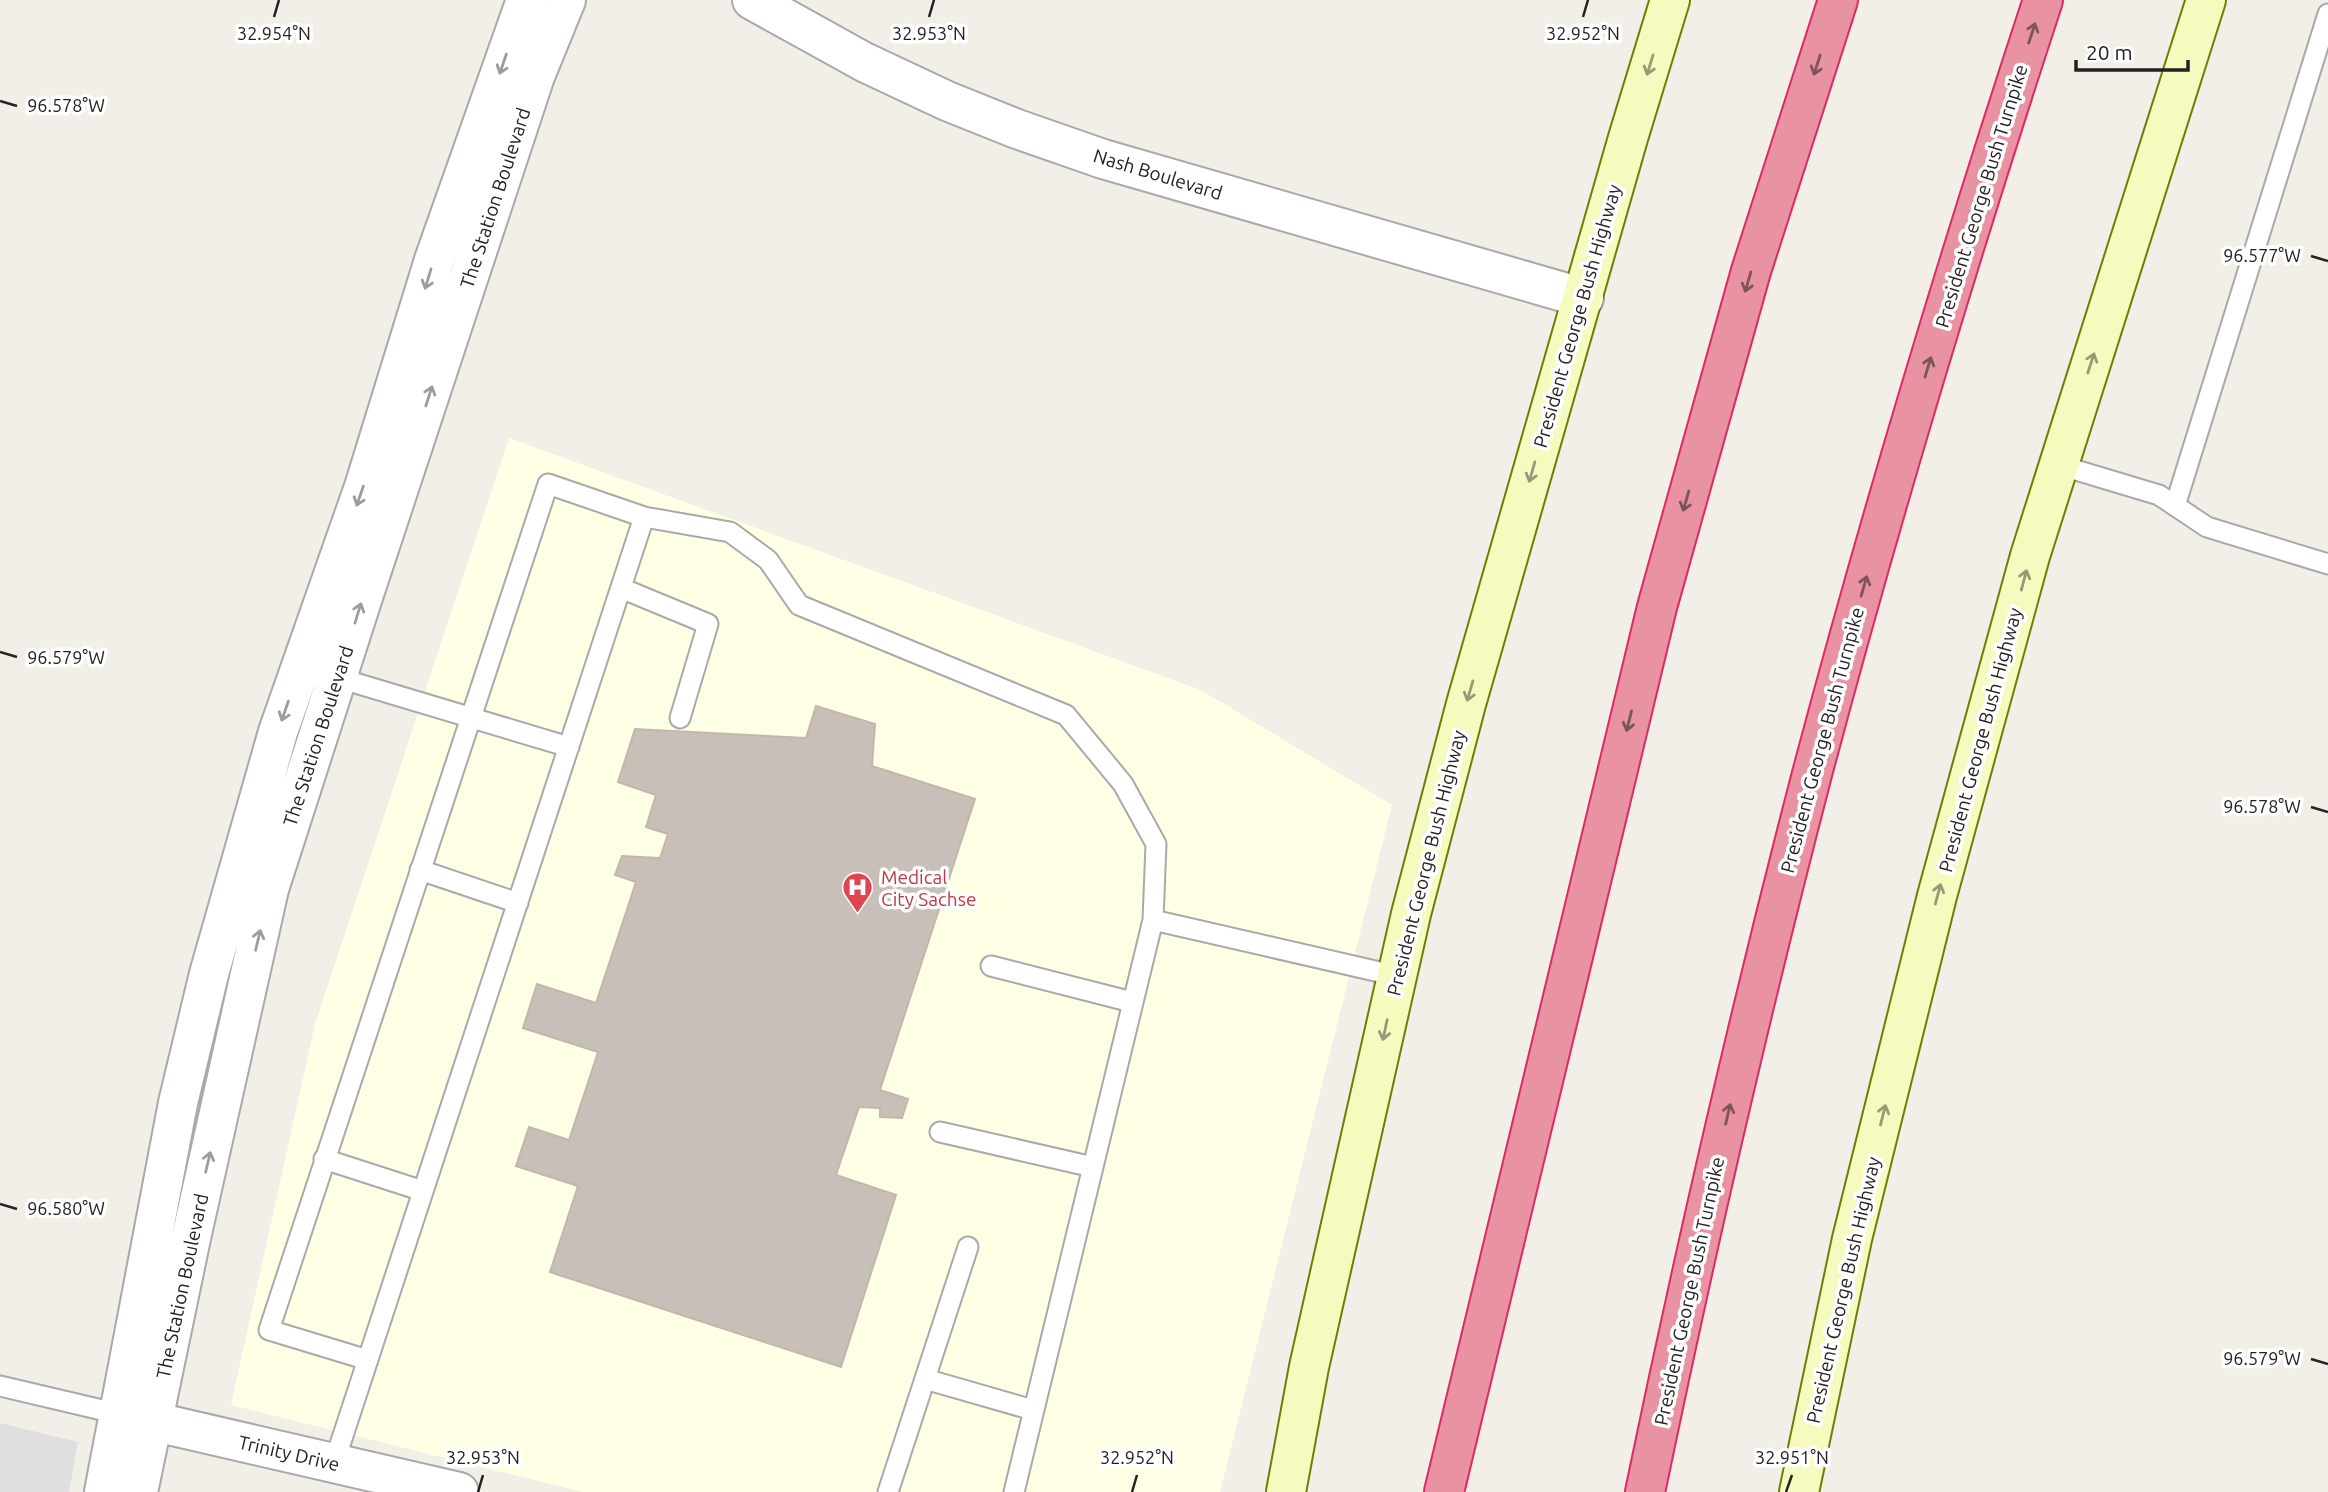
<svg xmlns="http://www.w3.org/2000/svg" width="2328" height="1492" font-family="Ubuntu,sans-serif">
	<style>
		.residential { fill: #e0dfdf }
		.education { fill: #ffffe5 }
		.building { fill: #c7bfb8; stroke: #c4b6ab; stroke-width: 2 }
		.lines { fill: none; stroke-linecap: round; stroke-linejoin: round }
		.service-casing { stroke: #a9a9a9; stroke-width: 23 }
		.minor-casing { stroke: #a9a9a9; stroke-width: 42 }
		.tertiary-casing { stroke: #a9a9a9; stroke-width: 42 }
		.secondary-casing { stroke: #707d05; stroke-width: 42 }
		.motorway-casing { stroke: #dc2a67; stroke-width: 42 }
		.service { stroke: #fff; stroke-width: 19 }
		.minor { stroke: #fff; stroke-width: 38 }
		.tertiary { stroke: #fff; stroke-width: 38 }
		.secondary { stroke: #f7fabf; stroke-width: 38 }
		.motorway { stroke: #e892a2; stroke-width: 38 }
		.oneway { stroke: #7b545c }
		.oneway2 { stroke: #9c9c9c }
		.oneway3 { stroke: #979978 }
		.ticks { fill: none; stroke: #222; stroke-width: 2.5 }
		.labels { text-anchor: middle; stroke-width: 7; stroke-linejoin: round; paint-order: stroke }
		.street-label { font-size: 19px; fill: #222; stroke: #fff }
		.health-label { font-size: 19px; fill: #be3a42; stroke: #fff; text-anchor: start }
		.ticks-label { font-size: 18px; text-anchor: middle; fill: #222; stroke: #fff; stroke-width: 7; stroke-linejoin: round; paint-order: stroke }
	</style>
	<rect width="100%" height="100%" fill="#f2efe9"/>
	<!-- residential -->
	<path class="residential" d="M0,1423l78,19 -9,50h-69z"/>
	<!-- education -->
	<path class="education" d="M509,438l692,252 191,115 -172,687h-637l-352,-87 84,-381z"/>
	<!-- building -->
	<path class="building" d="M816,706l59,18 -3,42 103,33 -95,291 28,9 -6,19 -22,-1v-9l-21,-1 -23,68 60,20 -55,172 -291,-95 28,-86 -62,-20 13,-39 40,13 29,-88 -75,-24 14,-44 59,19 40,-121 -21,-7 7,-19 38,2 8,-24 -22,-7 10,-32 -38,-13 17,-53 171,9z"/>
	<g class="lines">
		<defs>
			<path id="service" d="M2059,465l100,30 48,32 121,37
				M2175,506l153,-492
				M621,588l87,36 -28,94
				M332,676l237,71
				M420,870l98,33
				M991,966l141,36
				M940,1132l153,35
				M324,1159l99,32
				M368,1360l-99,-30 279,-846 96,33
				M925,1379l108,31
				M0,1386l119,28
				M334,1463l310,-946 86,15 38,28 31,45 267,110 57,69 33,60 -3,76 244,56
				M888,1492l80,-245
				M1014,1492l139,-572"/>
			<path id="minor" d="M121,1414l338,78"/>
			<path id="tertiary" d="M752,0l112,62 83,39 70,28 86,30 481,139
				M104,1492l74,-389 31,-129 69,-242 86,-245 70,-227 92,-260
				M138,1492l53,-254 78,-349 93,-289 173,-524 31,-76"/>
			<path id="secondary" d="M1286,1492l23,-125 102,-453 55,-210 162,-566 42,-138
				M1799,1492l53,-253 85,-343 93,-340 176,-556"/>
			<path id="motorway" d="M1444,1492l213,-885 94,-336 87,-271
				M1645,1492c50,-241 105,-480 167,-718 69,-260 147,-518 231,-774"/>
		</defs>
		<!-- service casing -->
		<use href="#service" class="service-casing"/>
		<!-- minor casing -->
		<use href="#minor" class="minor-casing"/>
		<!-- tertiary casing -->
		<use href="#tertiary" class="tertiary-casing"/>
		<!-- secondary casing -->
		<use href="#secondary" class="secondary-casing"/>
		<!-- motorway casing -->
		<use href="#motorway" class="motorway-casing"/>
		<!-- service -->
		<use href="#service" class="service"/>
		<!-- minor -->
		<use href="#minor" class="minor"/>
		<!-- tertiary -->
		<use href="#tertiary" class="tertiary"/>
		<!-- secondary -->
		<use href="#secondary" class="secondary"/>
		<!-- motorway -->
		<use href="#motorway" class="motorway"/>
	</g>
	<!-- one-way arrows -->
	<defs><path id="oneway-shaft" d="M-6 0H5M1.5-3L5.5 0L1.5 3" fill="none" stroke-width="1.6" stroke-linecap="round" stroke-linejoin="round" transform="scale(1.75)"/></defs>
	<g class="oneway">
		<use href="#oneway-shaft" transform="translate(2032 33) rotate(-72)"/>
		<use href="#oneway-shaft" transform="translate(1817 65) rotate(108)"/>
		<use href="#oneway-shaft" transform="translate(1748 282) rotate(106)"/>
		<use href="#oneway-shaft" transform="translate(1928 367) rotate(-73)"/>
		<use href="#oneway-shaft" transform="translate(1686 501) rotate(106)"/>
		<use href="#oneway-shaft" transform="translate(1864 586) rotate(-74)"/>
		<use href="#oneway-shaft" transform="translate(1629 721) rotate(104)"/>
		<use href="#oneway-shaft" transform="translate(1728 1114) rotate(-77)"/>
	</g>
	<g class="oneway2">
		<use href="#oneway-shaft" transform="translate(503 64) rotate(109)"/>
		<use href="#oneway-shaft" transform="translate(428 279) rotate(107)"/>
		<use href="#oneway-shaft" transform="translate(429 396) rotate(-72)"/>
		<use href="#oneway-shaft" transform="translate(360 496) rotate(109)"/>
		<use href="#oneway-shaft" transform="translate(358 613) rotate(-73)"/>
		<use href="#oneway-shaft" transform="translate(285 711) rotate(109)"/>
		<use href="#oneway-shaft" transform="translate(258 940) rotate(-77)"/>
		<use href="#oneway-shaft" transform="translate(208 1162) rotate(-77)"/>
	</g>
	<g class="oneway3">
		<use href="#oneway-shaft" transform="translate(1650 65) rotate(107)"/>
		<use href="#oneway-shaft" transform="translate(2091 363) rotate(-72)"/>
		<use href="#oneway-shaft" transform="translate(1532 472) rotate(106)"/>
		<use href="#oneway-shaft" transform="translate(2024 580) rotate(-75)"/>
		<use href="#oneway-shaft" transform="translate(1470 691) rotate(106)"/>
		<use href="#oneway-shaft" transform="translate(1938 894) rotate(-75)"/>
		<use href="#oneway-shaft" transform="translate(1385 1030) rotate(102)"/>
		<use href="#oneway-shaft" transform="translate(1883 1115) rotate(-76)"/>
	</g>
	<!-- ticks -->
	<path class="ticks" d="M274,17l5,-17M929,17l5,-17M1583,17l5,-17M0,101l17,5M2311,256l17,5M0,652l17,5M2311,807l17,5M0,1204l17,5M2311,1359l17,5M478,1492l5,-17M1132,1492l5,-17M1786,1492l6,-17"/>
	<!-- icons -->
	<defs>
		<symbol id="hospital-pin" viewBox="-11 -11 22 30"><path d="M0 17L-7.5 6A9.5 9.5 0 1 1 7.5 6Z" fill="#e0444e" stroke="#fff"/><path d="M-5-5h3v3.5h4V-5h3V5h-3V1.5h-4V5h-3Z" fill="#fff"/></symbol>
	</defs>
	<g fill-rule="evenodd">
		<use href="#hospital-pin" x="840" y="870" width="35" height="47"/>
	</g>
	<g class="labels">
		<!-- street labels -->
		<g class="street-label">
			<text transform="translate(1158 174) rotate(17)" y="7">Nash Boulevard</text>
			<text transform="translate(1981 196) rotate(-73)" y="7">President George Bush Turnpike</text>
			<text transform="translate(495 198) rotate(-72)" y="7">The Station Boulevard</text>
			<text transform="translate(1577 316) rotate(-74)" y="7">President George Bush Highway</text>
			<text transform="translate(318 736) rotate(-72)" y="7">The Station Boulevard</text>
			<text transform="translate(1822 740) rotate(-75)" y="7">President George Bush Turnpike</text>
			<text transform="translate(1980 740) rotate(-75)" y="7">President George Bush Highway</text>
			<text transform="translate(1426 863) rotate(-76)" y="7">President George Bush Highway</text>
			<text transform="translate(182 1286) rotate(-78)" y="7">The Station Boulevard</text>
			<text transform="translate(1843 1290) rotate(-77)" y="7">President George Bush Highway</text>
			<text transform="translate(1689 1291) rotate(-78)" y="7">President George Bush Turnpike</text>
			<text transform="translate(289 1453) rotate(13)" y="7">Trinity Drive</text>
		</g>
		<!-- health labels -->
		<g class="health-label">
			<text x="881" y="884">Medical<tspan x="881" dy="22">City Sachse</tspan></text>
		</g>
	</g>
	<g class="ticks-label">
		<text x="274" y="40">32.954°N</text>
		<text x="929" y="40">32.953°N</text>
		<text x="1583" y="40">32.952°N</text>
		<text x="66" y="112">96.578°W</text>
		<text x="2262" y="262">96.577°W</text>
		<text x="66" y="664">96.579°W</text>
		<text x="2262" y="813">96.578°W</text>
		<text x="66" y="1215">96.580°W</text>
		<text x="2262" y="1365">96.579°W</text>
		<text x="483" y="1464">32.953°N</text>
		<text x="1137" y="1464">32.952°N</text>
		<text x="1792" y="1464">32.951°N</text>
	</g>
	<!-- scale -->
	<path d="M2076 60v10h112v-10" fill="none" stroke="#222222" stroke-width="3.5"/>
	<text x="2086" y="60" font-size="21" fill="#222222" stroke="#ffffff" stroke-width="5" paint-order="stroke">20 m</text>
</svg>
